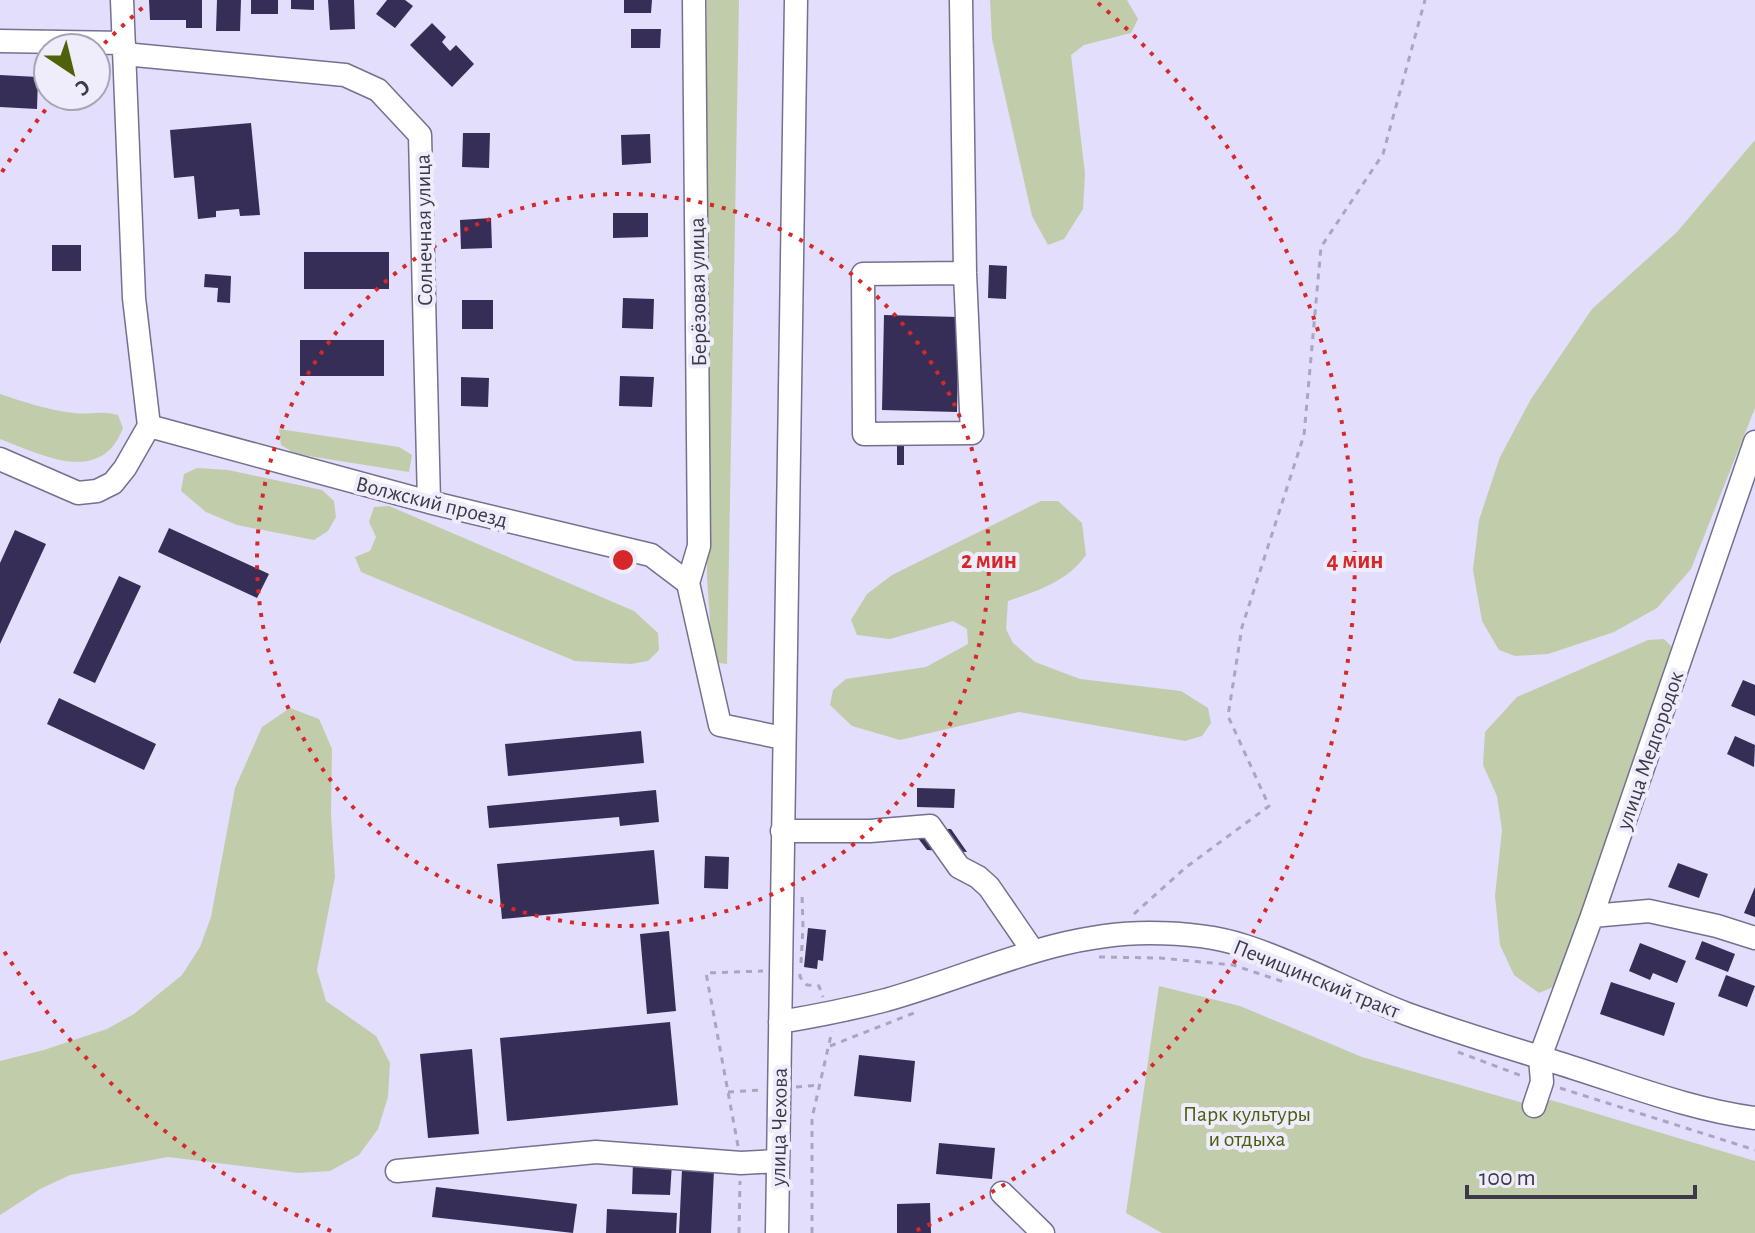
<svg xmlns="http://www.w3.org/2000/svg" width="1755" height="1233" font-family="'Alegreya Sans',sans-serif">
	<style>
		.green { fill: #c1cdaa }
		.building { fill: #362e57 }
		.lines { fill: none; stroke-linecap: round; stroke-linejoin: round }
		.minor-casing { stroke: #74708f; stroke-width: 25 }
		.path { stroke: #a9a6be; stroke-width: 3; stroke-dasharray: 6 6; stroke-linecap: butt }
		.minor { stroke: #fff; stroke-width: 22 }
		.ring { fill: none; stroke: #d62828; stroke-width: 4; stroke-dasharray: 4 8 }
		.labels { text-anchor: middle; stroke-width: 8; stroke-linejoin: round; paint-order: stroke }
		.street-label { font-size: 22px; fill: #3c3a48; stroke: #efedfc }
		.park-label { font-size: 22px; fill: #4b5d0d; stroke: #efedfc }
		.centre { fill: #d62828; stroke: #efedfc; stroke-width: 4 }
		.ring-label { font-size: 24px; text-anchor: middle; font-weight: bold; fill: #d62828; stroke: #efedfc; stroke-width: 8; stroke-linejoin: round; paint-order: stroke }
	</style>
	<rect width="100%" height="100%" fill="#e2defb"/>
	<!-- green -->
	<path class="green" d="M707,0h32l-12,664 -14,-2 -6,-83z
		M990,0h137l11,19 -7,14 -47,12 -13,10 14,119 -2,35 -19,30 -16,6 -16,-29 -40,-177z
		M1755,140v268l-64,161 -34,39 -43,24 -66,22 -33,2 -16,-6 -17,-29 -9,-51 6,-50 21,-63 31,-58 61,-90 85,-77z
		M0,394c24,8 48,16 74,19 15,2 27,-3 44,2l5,13c-22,59 -83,26 -123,11z
		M279,429l120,18 13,8 -3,17 -113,-18 -15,-9z
		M197,468l31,2 94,20 12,11 2,16 -8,14 -14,9 -77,-15 -31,-13 -25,-21 3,-17z
		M1041,501h17l24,22 4,32c-18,26 -49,36 -78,46l-2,28 7,14 22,19 45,17 101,12 27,17 3,15 -9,13 -17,5 -166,-29 -119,28 -48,-14 -22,-21 3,-15 13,-11 80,-12 42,-23 -1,-15 -14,-8 -63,18 -33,-4 -6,-15 16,-26 25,-19z
		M389,506l245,105 24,22 1,17 -11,11 -17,3 -56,-3 -214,-89 -6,-15 15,-6 6,-14 -7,-15 5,-15z
		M1664,639l11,11 -105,310 -17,27 -14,6 -25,-18 -14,-30 -5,-49 7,-66 -5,-34 -14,-31 2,-33 32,-35 131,-57z
		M290,708l29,11 13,30 -1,65 4,63 -18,93 9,31 50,35 14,27 -2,34 -10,32 -19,26 -29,16 -32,2 -130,-16 -98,18 -30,14 -40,26v-154l44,-11 63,-21 27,-15 48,-39 18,-28 11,-30 24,-129 27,-61z
		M1159,986l81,20 122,51 172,49 17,-6 204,61v72h-593l-36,-20z"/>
	<!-- building -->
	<path class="building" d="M149,0h53v28h-16v-8h-36z
		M217,0h24l-1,31h-24z
		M251,0h27v14h-27z
		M291,0h23v10l-23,-1z
		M328,0h26l1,29 -25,1z
		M387,0h18l8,6 -18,22 -19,-14z
		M624,0h28l-1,13h-27z
		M432,23l14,14 -4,5 8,9 6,-6 18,19 -22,23 -42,-42z
		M631,29h30l-1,19h-29z
		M0,75l38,2 -1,32 -37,-2z
		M251,123l9,92 -20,1 -1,-7 -23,2v6l-18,2 -4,-43 -20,2 -4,-48z
		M463,133h27l-1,35 -27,-1z
		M650,134l1,29 -29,2 -1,-30z
		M613,213h35v24l-35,1z
		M491,218l1,30 -31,1 -1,-29z
		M52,245h29v26h-29z
		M304,252h85v37h-85z
		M989,265l18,1 -1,33 -18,-1z
		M205,274l26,2 -1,27 -13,-1 1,-14 -14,-1z
		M623,298l31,1 -1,30 -31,-1z
		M462,300h31v29h-31z
		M884,315l75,2 -2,95 -75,-2z
		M300,340h84v36h-84z
		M620,376l34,1 -2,30 -33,-1z
		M461,377l28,1 -1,29 -27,-1z
		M897,443h7v22h-7z
		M169,528l100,46 -12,24 -99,-46z
		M15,530l31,14 -46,100v-81z
		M119,576l22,10 -46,97 -22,-10z
		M1743,680l12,5v31l-24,-10z
		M59,698l97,46 -12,26 -97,-46z
		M641,731l3,32 -136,13 -3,-32z
		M1735,736l20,9 -1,22 -27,-13z
		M917,788l38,1 -1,19 -37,-1z
		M656,790l3,32 -39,4 -1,-9 -130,11 -2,-22z
		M911,829h40l16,23 -40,-2z
		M654,850l5,54 -157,15 -5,-55z
		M705,856l24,1 -1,32 -24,-1z
		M1678,863l30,11 -9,24 -31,-11z
		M1755,887v30l-11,-4z
		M808,928l18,2 -3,31 -5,-1 -1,9 -13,-2z
		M669,931l7,80 -29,3 -7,-80z
		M1702,941l33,13 -7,18 -33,-13z
		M1640,943l46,18 -9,22 -24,-10 -3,7 -21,-9z
		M1726,975l29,11 -8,21 -29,-11z
		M1611,982l64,21 -11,33 -64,-22z
		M670,1022l8,83 -171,16 -7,-83z
		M472,1049l7,85 -51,4 -8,-84z
		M859,1055l56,6 -4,41 -57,-6z
		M939,1143l56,5 -3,31 -56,-5z
		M633,1161l39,2 -2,32 -38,-1z
		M682,1169l32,1 -3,63h-32z
		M436,1187l141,17 -4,29 -141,-16z
		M930,1203l1,30h-34v-29z
		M607,1209l70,4 -1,20h-70z"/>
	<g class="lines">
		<defs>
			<path id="minor" d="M122,0l12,298 15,128
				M961,0l4,273 7,160 -108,1 -1,-160 102,-1
				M0,41l124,2
				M124,54l221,21 33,15 42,45 9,367
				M0,459l78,34 19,-2 16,-8 12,-15 24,-42 280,76 222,53 37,28 32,142 63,13
				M688,583l11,-37 -5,-546
				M782,831h88l60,-5 29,41 19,10 11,10 44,64
				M1592,916l57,-5 68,15 38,12
				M780,1022c36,-6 71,-13 106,-22 89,-25 169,-67 263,-67 32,0 66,3 96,13 56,18 107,47 162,68 55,20 111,36 167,54 60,19 119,42 181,50
				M1534,1106l8,-24 -2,-25 52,-141 163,-474
				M397,1171l199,-19 145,11 37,-2
				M1002,1193l41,40
				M777,1233l19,-1233"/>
		</defs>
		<!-- minor casing -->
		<use href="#minor" class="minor-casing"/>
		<!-- path -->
		<path class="path" d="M1134,914l51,-46 84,-62 -41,-90 14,-89 62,-192 17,-188 62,-93 42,-154
			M1099,957l61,1 73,7 51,17
			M801,963l2,-36 -1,-33
			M800,974v3l7,8 12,1 4,11
			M830,1046l89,-35
			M1458,1052l64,24
			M796,1087l24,-2
			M1560,1088l195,62
			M728,1092l33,-2
			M738,1146l-32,-173 57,-2
			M739,1233l1,-52
			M812,1233v-115l20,-87"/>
		<!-- minor -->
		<use href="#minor" class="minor"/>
	</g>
	<!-- distance rings -->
	<g class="ring">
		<circle cx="623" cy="560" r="366"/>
		<path d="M331 1231A732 732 0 0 1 2 948M2 172A732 732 0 0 1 54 99M96 52A732 732 0 0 1 148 3M1098 3A732 732 0 0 1 915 1231"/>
	</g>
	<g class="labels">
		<!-- street labels -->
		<g class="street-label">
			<text transform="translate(423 230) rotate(-91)" y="8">Солнечная улица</text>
			<text transform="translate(697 292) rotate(-91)" y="8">Берёзовая улица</text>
			<text transform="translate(432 501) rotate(14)" y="8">Волжский проезд</text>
			<text transform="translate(1649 750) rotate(-71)" y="8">улица Медгородок</text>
			<text transform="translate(1317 978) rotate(22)" y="8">Печищинский тракт</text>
			<text transform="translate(778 1127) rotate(-89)" y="8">улица Чехова</text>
		</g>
		<!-- park labels -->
		<g class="park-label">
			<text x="1247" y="1121">Парк культуры<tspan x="1247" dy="25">и отдыха</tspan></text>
		</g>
	</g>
	<circle cx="623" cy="560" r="12" class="centre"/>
	<g class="ring-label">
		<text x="989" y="568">2 мин</text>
		<text x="1355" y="568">4 мин</text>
	</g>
	<!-- north arrow -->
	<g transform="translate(72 72) rotate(145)"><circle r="38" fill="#efedfc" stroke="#a7a5b4" stroke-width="2"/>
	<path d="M0-6L14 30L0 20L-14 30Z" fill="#4f620b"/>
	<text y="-12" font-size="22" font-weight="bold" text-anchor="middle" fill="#3c3a48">С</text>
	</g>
	<!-- scale -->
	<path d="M1467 1185v12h228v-12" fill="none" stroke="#3c3a48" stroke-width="4"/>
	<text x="1479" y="1185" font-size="24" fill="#3c3a48" stroke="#efedfc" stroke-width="6" paint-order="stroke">100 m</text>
</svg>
